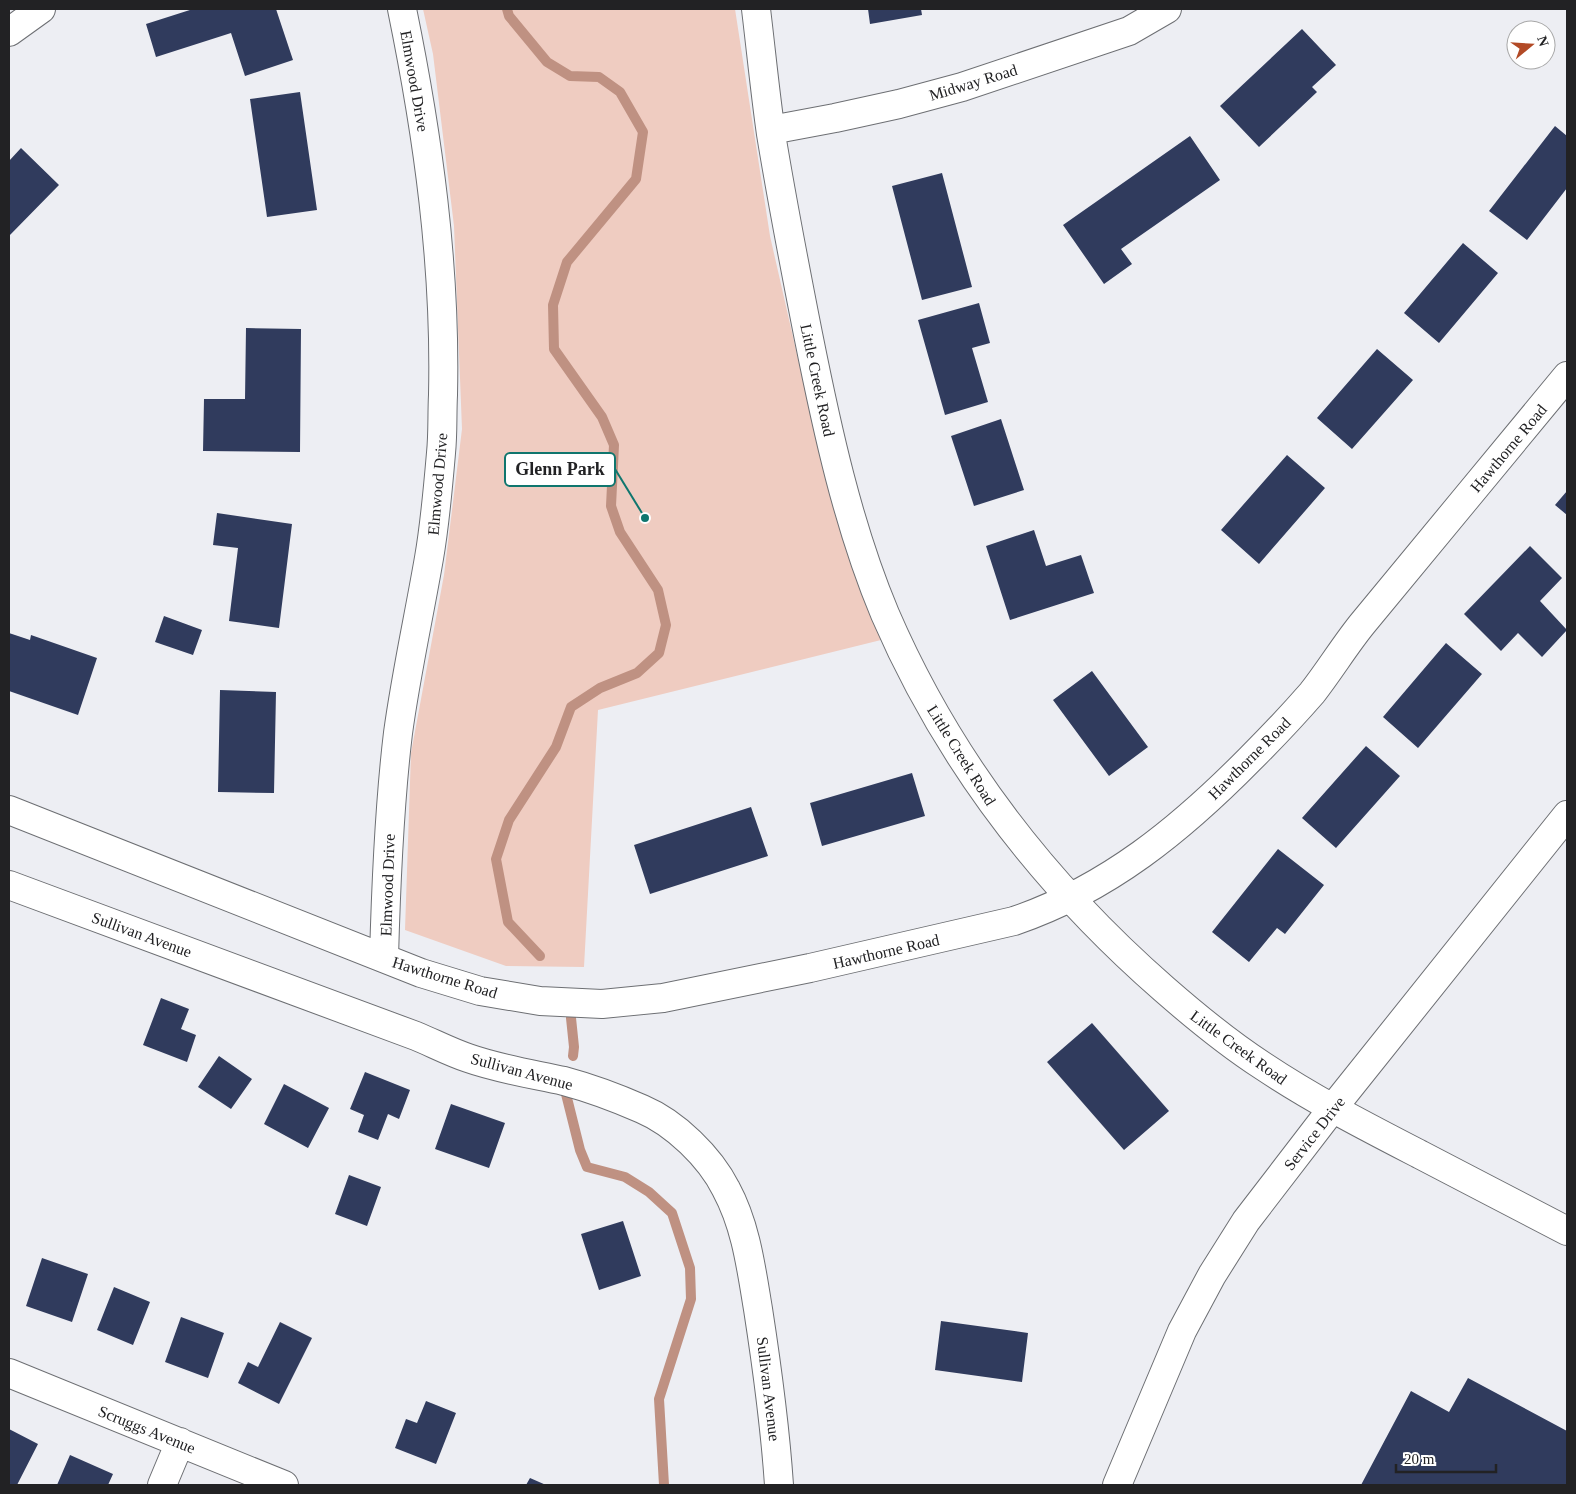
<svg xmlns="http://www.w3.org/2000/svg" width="1576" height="1494" font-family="Georgia,serif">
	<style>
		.green { fill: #efccc1 }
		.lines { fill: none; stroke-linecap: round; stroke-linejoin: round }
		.stream { stroke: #bf9182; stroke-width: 10 }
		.building { fill: #303b5d }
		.minor-casing { stroke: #6d6f73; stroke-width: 30 }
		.minor { stroke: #fff; stroke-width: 28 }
		.labels { text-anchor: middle; stroke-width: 5; stroke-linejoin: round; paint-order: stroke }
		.street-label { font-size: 16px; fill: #222224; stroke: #fff }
		.leader { fill: none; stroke: #0f766e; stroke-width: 2 }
		.callout-dot { fill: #0f766e; stroke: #fff; stroke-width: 2 }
		.callout { fill: #fff; stroke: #0f766e; stroke-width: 2 }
		.callout-label { font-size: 18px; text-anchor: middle; font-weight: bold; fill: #222224 }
	</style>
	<rect width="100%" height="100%" fill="#edeef3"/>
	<!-- green -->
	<path class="green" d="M423,9h312l35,227 51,224 60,180 -283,70 -14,257 -78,-1 -101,-36 6,-177 33,-178 18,-146 -8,-203 -21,-172z"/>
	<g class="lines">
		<!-- stream -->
		<path class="stream" d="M507,9l2,7 38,46 23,14 29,1 21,15 23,40 -7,47 -69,83 -14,43 1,44 48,68 12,28 -3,61 9,26 38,58 8,35 -7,28 -22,20 -37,15 -29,19 -15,40 -47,73 -13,39 12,63 32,34
			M571,1018l3,29 -1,9
			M566,1094l14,56 7,17 38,10 24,15 23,21 18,55 1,31 -32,100 5,86"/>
	</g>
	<!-- building -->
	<path class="building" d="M193,9h83l17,51 -48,16 -14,-43 -75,24 -10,-33z
		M868,9h53l1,6 -52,9z
		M1302,29l34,36 -24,22 5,5 -58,55 -39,-41z
		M300,92l17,118 -50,7 -17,-118z
		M1555,126l12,10v52l-40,52 -38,-29z
		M1190,136l30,44 -99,69 11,15 -28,20 -41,-59z
		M21,148l38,37 -50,51v-75z
		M942,173l30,114 -50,13 -30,-114z
		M1463,243l35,30 -59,70 -35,-30z
		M979,303l11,40 -18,5 16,54 -43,13 -27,-95z
		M246,328l55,1 -1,123 -97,-1 1,-52h41z
		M1377,349l36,31 -61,69 -35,-31z
		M1001,419l23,71 -50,16 -23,-70z
		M1287,455l38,33 -66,76 -38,-34z
		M1567,491v24l-12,-10z
		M217,513l75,11 -13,104 -50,-7 9,-73 -25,-3z
		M1034,530l12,36 35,-11 13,38 -84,27 -24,-74z
		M1530,546l32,32 -22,23 27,29 -25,27 -24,-24 -17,18 -37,-37z
		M164,616l38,14 -9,25 -38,-13z
		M9,633l21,7 1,-5 66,23 -19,57 -69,-24z
		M1446,643l36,31 -64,74 -35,-31z
		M1092,671l56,76 -39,29 -56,-76z
		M220,690l56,2 -2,101 -56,-1z
		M1366,746l34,30 -64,72 -34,-30z
		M912,773l13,43 -103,30 -12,-43z
		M751,807l17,49 -118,38 -16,-49z
		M1278,849l46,36 -39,49 -8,-6 -28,34 -37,-30z
		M161,998l28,11 -8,20 15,6 -9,27 -44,-17z
		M1092,1023l77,88 -45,39 -77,-88z
		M219,1056l33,23 -21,30 -33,-22z
		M365,1072l45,18 -11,29 -11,-5 -10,26 -20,-8 6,-17 -14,-6z
		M284,1084l45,24 -21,40 -44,-24z
		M451,1104l54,19 -16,45 -54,-19z
		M349,1175l32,12 -14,39 -32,-12z
		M623,1221l18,55 -42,14 -18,-56z
		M42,1258l46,16 -16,48 -46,-16z
		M114,1287l36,15 -17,43 -36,-15z
		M181,1317l43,16 -16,45 -43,-16z
		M941,1321l87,12 -6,49 -87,-12z
		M280,1322l32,16 -33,66 -41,-21 10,-21 10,5z
		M1468,1378l99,53 -1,54h-205l50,-94 38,21z
		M426,1401l30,12 -20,51 -41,-16 11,-29 11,4z
		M9,1429l29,15 -21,41h-8z
		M70,1455l43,19 -5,11h-51z
		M530,1478l16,7h-20z"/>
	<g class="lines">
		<defs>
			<path id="minor" d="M756,9c5,41 9,83 15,125 11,67 24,134 37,200 19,95 40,192 77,280 63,146 160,271 279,375 32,28 65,55 99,77 51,34 104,61 158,89 49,25 97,51 146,76
				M9,32l32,-23
				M771,130l64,-12 64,-14 63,-17 167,-56 38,-22
				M9,810l412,163 59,18 60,10 62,3 61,-6 147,-30 204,-47c94,-32 167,-92 236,-162 21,-21 42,-43 62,-66 18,-23 33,-48 51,-70 68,-82 136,-165 204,-247
				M9,885l407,151c17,7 34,16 52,22 31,11 64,16 96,23 26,7 53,17 78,28 33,14 68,48 84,80 20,37 25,78 32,120 9,58 17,117 21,176
				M384,958c2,-75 5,-150 14,-225 8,-59 21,-117 31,-175 6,-34 9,-70 12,-105 2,-19 1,-39 2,-58 3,-130 -15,-259 -41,-386
				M9,1373l275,112
				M162,1485l18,-43
				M1117,1485l65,-154 30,-56 34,-54 86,-112 235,-294"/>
		</defs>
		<!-- minor casing -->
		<use href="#minor" class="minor-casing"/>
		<!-- minor -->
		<use href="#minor" class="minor"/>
	</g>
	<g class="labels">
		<!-- street labels -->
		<g class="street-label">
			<text transform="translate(415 81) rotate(80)" y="6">Elmwood Drive</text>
			<text transform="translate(973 82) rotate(-17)" y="6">Midway Road</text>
			<text transform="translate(818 380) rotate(78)" y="6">Little Creek Road</text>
			<text transform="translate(1508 448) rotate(-50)" y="6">Hawthorne Road</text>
			<text transform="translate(437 484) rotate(-85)" y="6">Elmwood Drive</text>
			<text transform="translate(962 755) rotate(58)" y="6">Little Creek Road</text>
			<text transform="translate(1249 758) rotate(-45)" y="6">Hawthorne Road</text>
			<text transform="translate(387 885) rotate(-88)" y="6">Elmwood Drive</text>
			<text transform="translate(142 934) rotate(20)" y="6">Sullivan Avenue</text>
			<text transform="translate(886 951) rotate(-13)" y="6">Hawthorne Road</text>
			<text transform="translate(445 977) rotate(17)" y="6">Hawthorne Road</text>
			<text transform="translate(1239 1047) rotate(36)" y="6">Little Creek Road</text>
			<text transform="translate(522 1071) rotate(15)" y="6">Sullivan Avenue</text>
			<text transform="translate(1314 1133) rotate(-52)" y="6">Service Drive</text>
			<text transform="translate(769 1389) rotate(83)" y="6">Sullivan Avenue</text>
			<text transform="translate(147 1429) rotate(22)" y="6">Scruggs Avenue</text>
		</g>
	</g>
	<!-- callouts -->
	<path class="leader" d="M645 518L615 469"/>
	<circle class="callout-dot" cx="645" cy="518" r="5"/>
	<rect class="callout" x="505" y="453" width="110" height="33" rx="5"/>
	<g class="callout-label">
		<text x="560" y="475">Glenn Park</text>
	</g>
	<!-- border -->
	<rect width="1576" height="1494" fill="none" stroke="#222224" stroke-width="20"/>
	<!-- north arrow -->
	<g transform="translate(1531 45) rotate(72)"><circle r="24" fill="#ffffff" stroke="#a7a7a7"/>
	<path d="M0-4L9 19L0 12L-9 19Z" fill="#b24a26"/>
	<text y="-8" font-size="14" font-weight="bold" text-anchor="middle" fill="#222224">N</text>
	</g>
	<!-- scale -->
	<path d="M1396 1464v8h100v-8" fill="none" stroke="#222224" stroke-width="2.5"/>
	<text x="1404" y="1464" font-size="15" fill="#222224" stroke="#ffffff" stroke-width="4" paint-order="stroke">20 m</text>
</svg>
